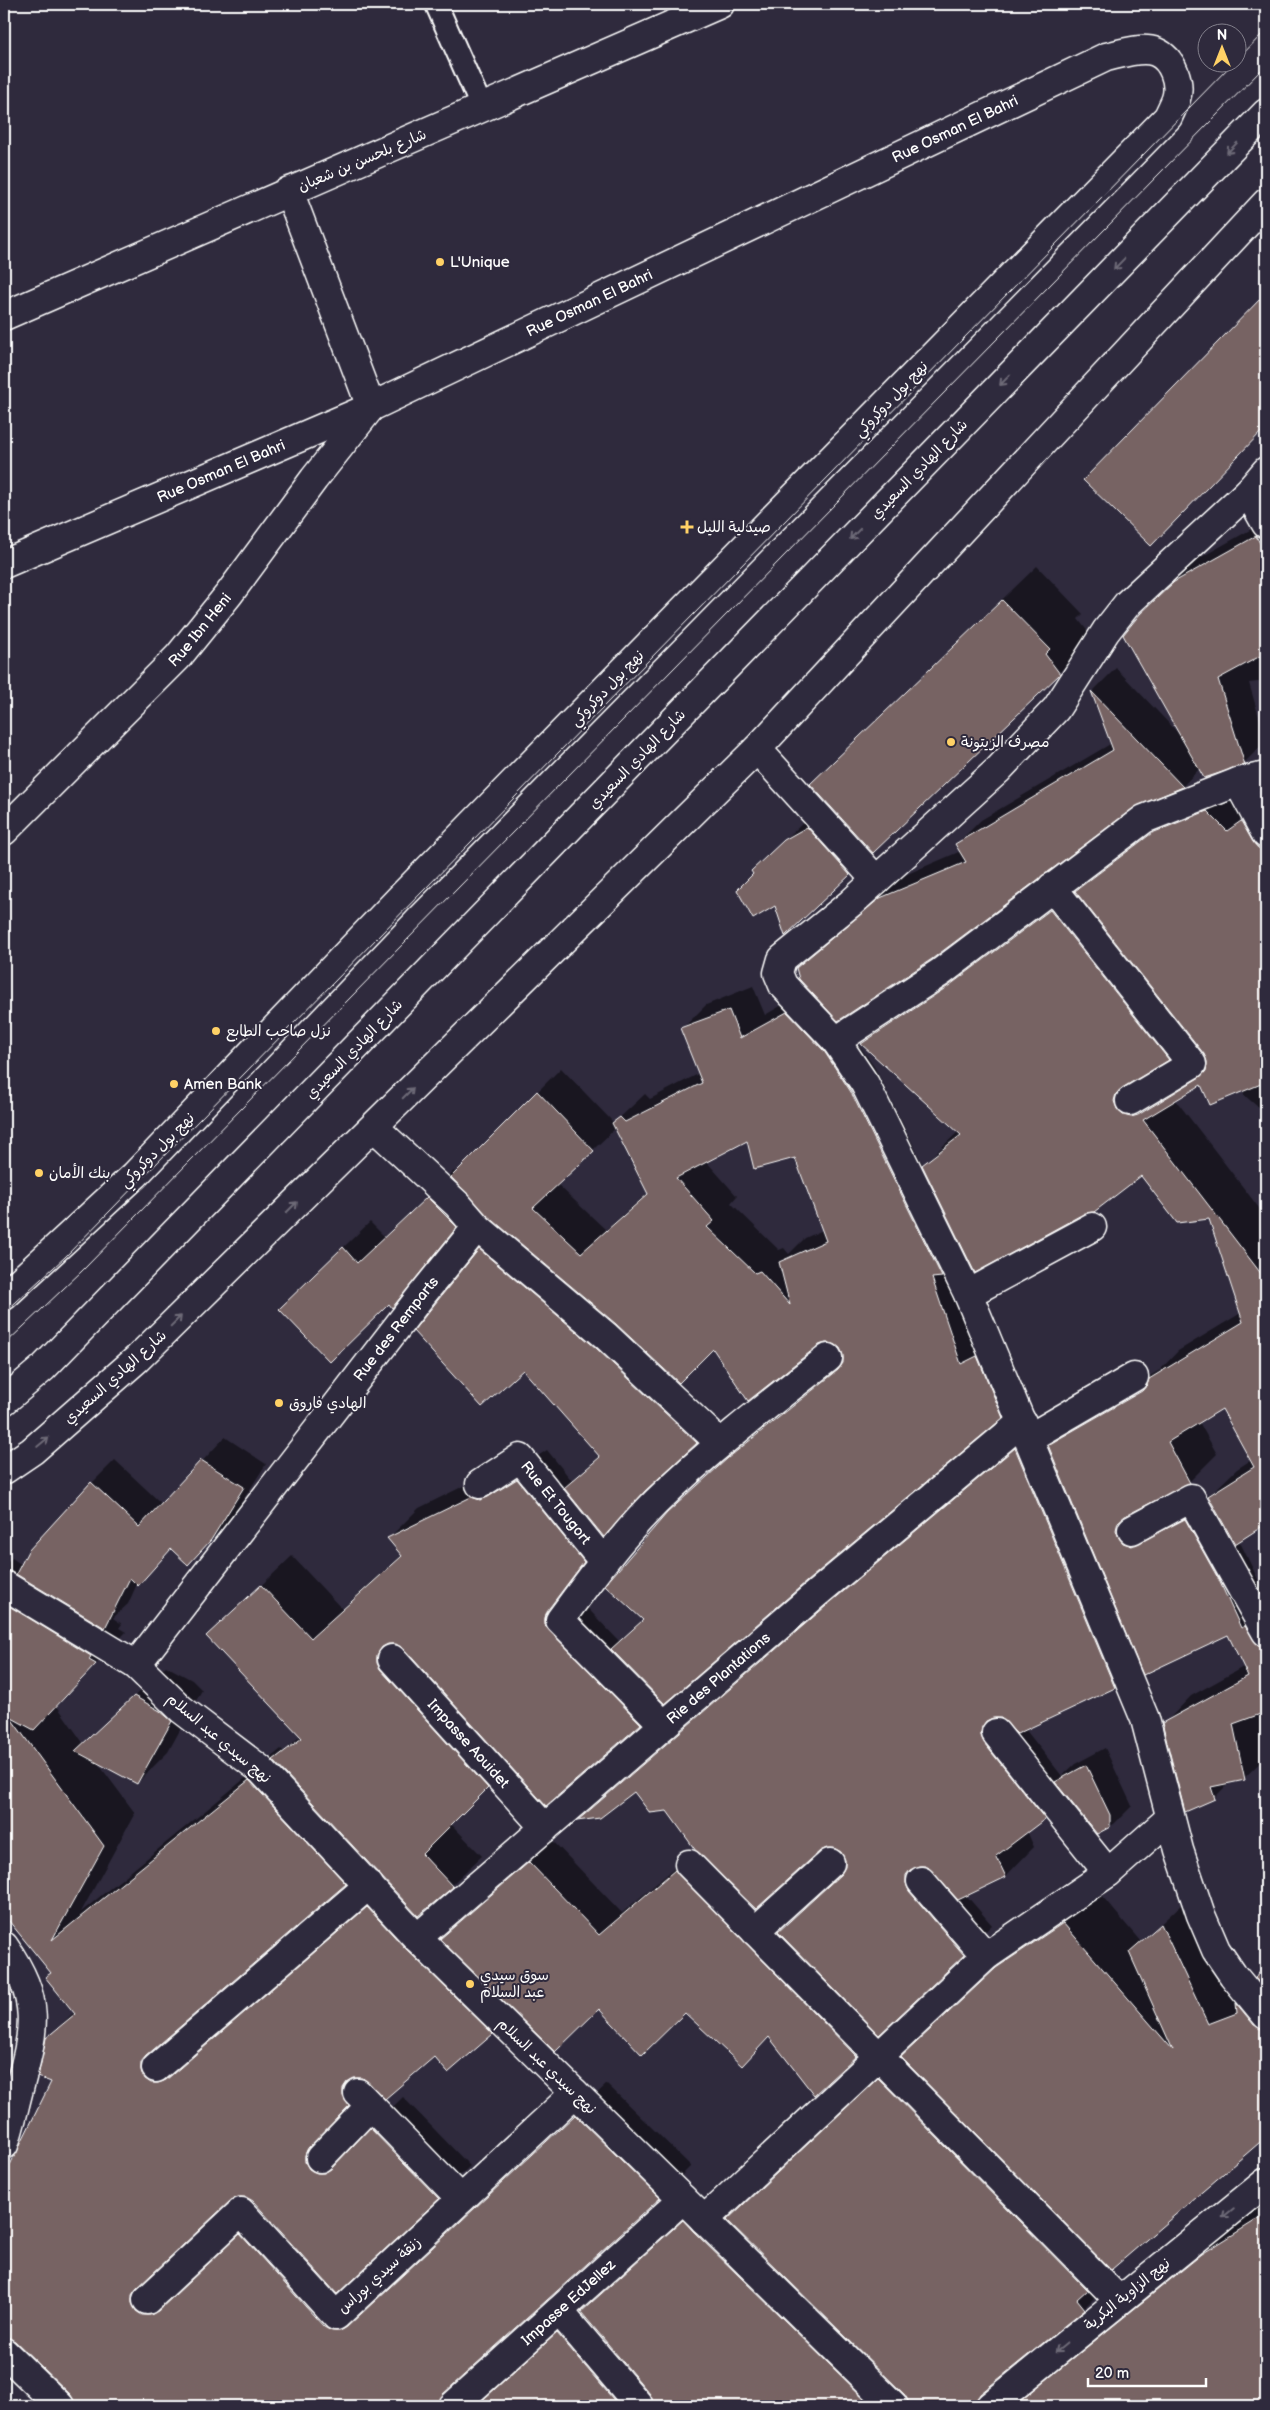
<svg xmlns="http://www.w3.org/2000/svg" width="1270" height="2410" font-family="'Balsamiq Sans','Playpen Sans Arabic',sans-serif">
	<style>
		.shadow { fill: #0007; fill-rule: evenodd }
		.building { fill: #776364; stroke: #fff; fill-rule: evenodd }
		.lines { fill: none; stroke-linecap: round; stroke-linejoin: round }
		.lane-casing { stroke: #fff; stroke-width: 25 }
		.street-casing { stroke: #fff; stroke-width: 31 }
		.secondary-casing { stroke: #fff; stroke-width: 31 }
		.lane { stroke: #2f2a3d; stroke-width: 21 }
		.street { stroke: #2f2a3d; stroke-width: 28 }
		.secondary { stroke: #2f2a3d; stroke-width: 28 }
		.tram { stroke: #fff; stroke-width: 1 }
		.oneway { stroke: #6d6a77 }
		.poi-dot { fill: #ffd166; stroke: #2f2a3d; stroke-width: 2 }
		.labels { text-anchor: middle; stroke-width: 4; stroke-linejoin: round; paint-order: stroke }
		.street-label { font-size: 15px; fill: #fff; stroke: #2f2a3d }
		.poi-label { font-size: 15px; fill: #fff; stroke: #2f2a3d; text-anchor: start }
	</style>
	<rect width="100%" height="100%" fill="#2f2a3d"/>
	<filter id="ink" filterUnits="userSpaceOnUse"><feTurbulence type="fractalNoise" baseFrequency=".02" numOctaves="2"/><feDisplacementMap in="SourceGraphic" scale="10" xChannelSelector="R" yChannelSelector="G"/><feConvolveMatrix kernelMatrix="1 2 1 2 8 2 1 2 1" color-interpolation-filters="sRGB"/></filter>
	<g filter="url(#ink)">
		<!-- shadow -->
		<path class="shadow" d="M1266,294v132l-85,87 -96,-33z
			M1266,521v160l-17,2 17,58 -22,22 -44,5 -17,18 -49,19 -294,213 35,50 48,97 36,-34 -97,-87 28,-28 188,-133 3,4 23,-24 76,-57 55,-22 20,21 11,-9v318l-22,-19 -1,-5 -41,-7 -27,16 91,118v306l-27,17 27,56v114l-3,2 3,14v31l-22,21 -13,3 -17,17 -50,-74 27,-28 54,-30 -17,-32 -88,28 -26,25 -89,42 37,47 13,-12 30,-16 27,58 -18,18 -17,8 -30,-37 -23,23 -17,13 7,16 -28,29 -40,19 26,30 -178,169 -44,-58 -28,28 -57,-52 -86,-5 -84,3 -23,23 -122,50 -30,31 -4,8 13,20h8l46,-45 67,69 -124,118 10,11 17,5 7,-4 227,-212 84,82 -32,32 -189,170 -1,8 20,14 8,-4 93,-84 1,2 124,-114 22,21 294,-276 66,-45 44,52 54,-50 58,95 6,-6 -2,-3 9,-12v169l-156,134 6,7 -32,32 -78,63v6l260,-174v203h-1190l-4,-12 -37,-36 -31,30v-208l49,-98 -6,-43 28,-28 -28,-34 5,-5 -42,-51 -6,3v-358l8,-8 10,7 70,-82 23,-23 47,44 63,-67 41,27 -33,52 -22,24 -39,8 -35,36 -9,20 -15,14 9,6 -3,4 7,4 -69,74 27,38 82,-78 26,14 10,10 -34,62 -31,31 -40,-21 38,51 -54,99 200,-163 3,3 17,-17 -93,-99 84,-80 50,53 60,-54 -13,-17 30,-30 83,-41 17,1 28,-18 26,32 28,-27 -121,-205 23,-23 -24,-23 -60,75 -27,27 -2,-3 -83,-21 63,-60 15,15 69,-66 2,3 105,-106 53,55 31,-29 5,5 50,-26 -18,-44 24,-24 47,-19 12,29 45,-26 -13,-21 24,-24 84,-69 56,-24 -4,-7 24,-24 131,-77 -20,-51 24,-24 65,68 -41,-122 58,-55zM1191,1036l14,18 4,8 -43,26 -22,-6 -2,-8 26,-15zM616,1128l33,64 -43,38 -49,-46zM748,1139l48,18 27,73 -18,8 -16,16 -5,-6 -5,2 -48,-47 6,-7 -31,-35zM1141,1175l69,43 31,95 -63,38 -18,19 -83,48 -24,24 -9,-22 -187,157 -250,215 -27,27 54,-29 34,20 29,39 -75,64 -70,-73 -101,90 -23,-23 54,-51 -31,-32 59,-60 36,40 94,-81 23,-23 339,-283 24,-24 -25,-61 -16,9 -28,-81 9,-9 118,-39zM835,1343l6,4 4,8 -1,7 -90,72 -86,80 -25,105 -23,23 -45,-47 38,-64 -2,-3 46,-50 61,-58 -40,-37 35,-36zM1223,1407l28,53 -14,9 -24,23 -53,27 -14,-9 -2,-5 45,-23 28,-28 -18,-32zM827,1846l8,1 7,4 5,9 -2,9 -65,62 -24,-24 63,-57zM368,1860l22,24 -191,164 -27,-10 1,-6 172,-149zM238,2195l9,1 17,16 -73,68 -8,4 -20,-13 1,-9 66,-62z
			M1037,566l46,48 -5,5 15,19 -34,35 -213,77z
			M826,810l42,46 -82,78 -10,-30 -21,-30 16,-21 33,-31z"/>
		<!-- building -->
		<path class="building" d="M1266,293v134l-115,119 -68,-66z
			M1256,536l10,18v99l-48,26 27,86 -41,13 -81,-143 17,-21 34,-32z
			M1002,600l48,49 -5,5 15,20 -187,179 -63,-69z
			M1091,691l92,96 -48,20 -203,152 -94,62 -39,-42 -3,-11 84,-70 86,-36 -11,-18 158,-94z
			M1207,811l20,20 14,-10 12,21 5,6 8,2v232l-56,23 -9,-20 -58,35 123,160v244l-31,20 -27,-48 46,-29 -32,-58 -54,33 22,41 -65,33 -7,6 -2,8 3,8 4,5 9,3 53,-27 34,61 22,48 4,-2 13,19 8,3v64l-33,12 12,56 -34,7 4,12 -30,13 -23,-89 86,-47 -20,-41 -85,40 -95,-230 94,-54 5,-6 2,-6 94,-57 -34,-103 -32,4 -36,-47 -47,36 -9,1 -110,60 -53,-108 39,-30 -100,-91 89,-59 100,-75 119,150 -47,28 -6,6 -2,7 3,8 6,6 8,2 7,-2 62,-38 6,-6 1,-9 -3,-8 -129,-163 77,-58z
			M807,827l43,48 -65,61 -10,-30 -22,13 -16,-29 16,-16 -2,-3 33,-31z
			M729,1010l11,28 47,-26 37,39 27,41 91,185 -10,1 29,86 16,-8 26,62 -197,164 -141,122 -54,-55 32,-29 -38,-35 62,-72 61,-55 110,-88 5,-7v-8l-3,-7 -6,-4 -8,-1 -7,2 -71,56 -35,-52 -34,34 -63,-59 -128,-108 -37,-39 86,-86 57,60 -61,57 48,45 67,-59 -36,-71 8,-6 5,5 77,-39 -22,-55zM747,1141l7,28 41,-11 31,83 -47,21 11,43 -30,-34 -5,2 -48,-46 7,-6 -38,-43z
			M427,1197l30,30 -65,81 -3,-4 -59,58 -51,-53 64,-62 14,16z
			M479,1249l117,99 101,95 -52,48 -41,46 -40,-49 36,-31 -77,-87 -41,37 -69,-76z
			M1015,1448l100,240 -98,46 -16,-16h-8l-7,3 -4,6 -1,8 3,8 61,76 -49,37 10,21 -48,23 -31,-34h-8l-9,4 -4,5v8l3,8 55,64 -85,80 -101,-103 63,-58 4,-7v-7l-4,-8 -7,-4h-7l-7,3 -64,58 -60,-58 -29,-40 -17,2 -16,-21 -34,26 -23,3 249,-215z
			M201,1460l43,27 -33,53 -23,25 -17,-16 -33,37 -8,-8 -25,50 -89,-54 12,-23 63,-69 48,45z
			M517,1479l67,83 -37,49 -2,7v7l96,99 -95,82 -142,-157 -8,-5h-8l-6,3 -5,8v8l3,6 108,119 -66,66 31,33 -35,29 -145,-156 29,-22 -96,-102 55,-51 50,53 91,-82 -15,-18 84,-41 9,3 8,-3z
			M4,1603l87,53 -2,4 7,4 -62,66 -24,-13 94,129 -52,94 197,-160 97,104 -200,172 -5,6v8l4,9 6,4h7l8,-3 201,-173 39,42 87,85 -45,39 -14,-16 -49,42 -22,-21h-9l-7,4 -4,6v8l6,10 -41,42 -3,7v7l4,7 8,4h7l7,-4 39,-41 69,71 -102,95 -84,-93 -7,-4h-8l-8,4 -94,88 -4,6v8l4,8 6,4h8l8,-4 82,-77 84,93 8,4h8l7,-4 228,-212 85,83 -217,196 -5,12h-363l-4,-11 -56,-54 -11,-4v-160l47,-95 -13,-5 8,-39 29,-24 -30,-37 6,-4 -47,-58z
			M134,1696l26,15 12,10 -35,63 -62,-33z
			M1086,1765l24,50v12l-13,7 -42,-52z
			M529,1862l70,73 76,-65 181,186 -42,39 -45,-58 -27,29 -57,-53 -43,42 -43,-46 -44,43 -115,-113z
			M1063,1923l110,127 -44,-98 32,-28 47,100 29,-11 -1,-10 18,22 12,5v107l-155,133 -210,-213 95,-89z
			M1266,1964v27l-11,-13z
			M878,2078l209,212 -10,9 8,10 -105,85 -5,12h-66l-4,-11 -178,-175z
			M1266,2214v192h-252l188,-152z
			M683,2220l10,11 179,175h-219l-3,-12 -69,-82z
			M557,2333l62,73h-143z"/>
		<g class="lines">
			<defs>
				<path id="lane" d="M436,4l46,104"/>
				<g id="street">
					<path d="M1266,471l-18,21 -120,111 -22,28 -50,78 -58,61 -147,133 -69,56 -4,14 5,12 53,56 29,43 103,210 177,425 34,131 22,65 15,35 17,25 33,40"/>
					<path d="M1248,492l18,32"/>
					<path id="s1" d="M4,564l367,-157 735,-350c14,-3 35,-11 50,-5 17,7 25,31 20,47 -2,6 -6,13 -8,18l-768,781 -265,277 -131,121"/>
					<path d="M757,749l119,131"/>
					<path d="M1238,782l28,52"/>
					<path id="s2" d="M4,831l174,-174 51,-63 85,-115 57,-72 -82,-216"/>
					<path d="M1052,887l140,177 -62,37"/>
					<path d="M836,1041l105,-69 203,-153 94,-37 28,-6"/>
					<path d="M477,1227l129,109 114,107"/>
					<path d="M968,1294l124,-67"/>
					<path d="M1029,1438l105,-61"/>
					<path id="s3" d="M480,1484l40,-26 83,103"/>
					<path d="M1132,1530l59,-32 75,134"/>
					<path d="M4,1585l132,80 45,44 79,60 157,169 477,468"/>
					<path id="s4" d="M392,1659l153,169"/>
					<path id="s5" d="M136,1665l285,-369 56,-69 -19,-22 -84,-78"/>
					<path d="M664,1725l-104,-105c30,-41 60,-82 96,-118 53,-52 113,-98 172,-144"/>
					<path d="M996,1733l112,140"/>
					<path d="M689,1864l430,436"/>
					<path d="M921,1881l65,75"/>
					<path d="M755,1931l75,-68"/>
					<path id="s6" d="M417,1938l399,-344 206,-172"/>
					<path d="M4,1946c38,55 31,82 15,143 -5,19 -9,38 -15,56"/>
					<path d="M156,2068l213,-183"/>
					<path d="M358,2093l103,106"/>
					<path d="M320,2158l50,-52"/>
					<path d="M704,2220l282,-264 122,-83 62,-55"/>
					<path d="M147,2300l94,-88 95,104 239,-223"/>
					<path d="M559,2311l79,93"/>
					<path d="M4,2352l56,54"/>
					<path id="s7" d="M453,2406l230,-207"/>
					<path d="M990,2406l276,-224"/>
				</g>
				<path id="secondary" d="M4,316l716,-312
					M4,1401l39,-33 1223,-1255
					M4,1470l28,-19 105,-92 620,-610 509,-546"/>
			</defs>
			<!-- lane casing -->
			<use href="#lane" class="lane-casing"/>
			<!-- street casing -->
			<use href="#street" class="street-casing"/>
			<!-- secondary casing -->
			<use href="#secondary" class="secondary-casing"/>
			<!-- lane -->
			<use href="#lane" class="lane"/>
			<!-- street -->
			<use href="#street" class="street"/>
			<!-- secondary -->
			<use href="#secondary" class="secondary"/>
			<!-- tram -->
			<path class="tram" d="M1238,59l28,-29
				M4,1313l61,-56 1169,-1195
				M4,1345l78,-74 1184,-1206"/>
		</g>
		<!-- one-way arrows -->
		<defs><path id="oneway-shaft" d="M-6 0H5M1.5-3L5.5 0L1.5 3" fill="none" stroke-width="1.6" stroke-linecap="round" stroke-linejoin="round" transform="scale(1.25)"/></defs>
		<g class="oneway">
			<use href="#oneway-shaft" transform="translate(1232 148) rotate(134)"/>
			<use href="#oneway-shaft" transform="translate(1119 264) rotate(134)"/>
			<use href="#oneway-shaft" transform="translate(1005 380) rotate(134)"/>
			<use href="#oneway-shaft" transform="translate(855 534) rotate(134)"/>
			<use href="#oneway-shaft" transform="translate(408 1093) rotate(-45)"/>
			<use href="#oneway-shaft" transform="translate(292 1207) rotate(-45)"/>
			<use href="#oneway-shaft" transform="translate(176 1321) rotate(-45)"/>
			<use href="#oneway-shaft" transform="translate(43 1442) rotate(-40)"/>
			<use href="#oneway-shaft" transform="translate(1228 2213) rotate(141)"/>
			<use href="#oneway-shaft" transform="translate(1061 2348) rotate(141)"/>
		</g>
	</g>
	<!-- markers -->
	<g class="poi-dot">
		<circle cx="440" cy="262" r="5"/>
		<path d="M684.5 519.5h5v5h5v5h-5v5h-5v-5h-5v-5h5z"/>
		<circle cx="951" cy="742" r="5"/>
		<circle cx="216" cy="1031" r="5"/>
		<circle cx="174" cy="1084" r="5"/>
		<circle cx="39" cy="1173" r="5"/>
		<circle cx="279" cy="1403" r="5"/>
		<circle cx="470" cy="1984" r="5"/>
	</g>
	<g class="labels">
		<!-- street labels -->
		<g class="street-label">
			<text dy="5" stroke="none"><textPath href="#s1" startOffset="1046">Rue Osman El Bahri</textPath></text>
			<text transform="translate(362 160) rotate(-23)" y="5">شارع بلحسن بن شعبان</text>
			<text dy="5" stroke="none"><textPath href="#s1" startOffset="641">Rue Osman El Bahri</textPath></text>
			<text transform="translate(891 399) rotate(-46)" y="5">نهج بول دوكروكي</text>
			<text transform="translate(919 469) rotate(-46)" y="5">شارع الهادي السعيدي</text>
			<text dy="5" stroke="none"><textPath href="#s1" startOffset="236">Rue Osman El Bahri</textPath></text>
			<text dy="5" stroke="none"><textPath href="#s2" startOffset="281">Rue Ibn Heni</textPath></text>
			<text transform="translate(607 688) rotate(-46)" y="5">نهج بول دوكروكي</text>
			<text transform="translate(637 759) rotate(-46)" y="5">شارع الهادي السعيدي</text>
			<text transform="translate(354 1049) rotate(-46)" y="5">شارع الهادي السعيدي</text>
			<text transform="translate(157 1150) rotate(-45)" y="5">نهج بول دوكروكي</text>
			<text dy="5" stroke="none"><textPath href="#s5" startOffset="425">Rue des Remparts</textPath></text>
			<text transform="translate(115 1377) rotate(-42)" y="5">شارع الهادي السعيدي</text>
			<text dy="5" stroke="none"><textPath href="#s3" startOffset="105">Rue Et Tougort</textPath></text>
			<text dy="5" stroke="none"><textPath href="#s6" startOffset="398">Rie des Plantations</textPath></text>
			<text transform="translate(219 1738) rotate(40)" y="5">نهج سيدي عبد السلام</text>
			<text dy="5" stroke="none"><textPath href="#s4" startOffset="114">Impasse Aouidet</textPath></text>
			<text transform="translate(547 2066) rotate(44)" y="5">نهج سيدي عبد السلام</text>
			<text transform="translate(379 2275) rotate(-42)" y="5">زنقة سيدي بوراس</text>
			<text transform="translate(1127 2294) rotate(-39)" y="5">نهج الزاوية البكرية</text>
			<text dy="5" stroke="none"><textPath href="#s7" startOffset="155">Impasse EdJellez</textPath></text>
		</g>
		<!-- poi labels -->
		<g class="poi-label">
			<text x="450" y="267">L'Unique</text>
			<text x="697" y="532">صيدلية الليل</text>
			<text x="961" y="747">مصرف الزيتونة</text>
			<text x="226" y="1036">نزل صاحب الطابع</text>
			<text x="184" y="1089">Amen Bank</text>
			<text x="49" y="1178">بنك الأمان</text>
			<text x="289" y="1408">الهادي فاروق</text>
			<text x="480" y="1980">سوق سيدي<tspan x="480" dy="17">عبد السلام</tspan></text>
		</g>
	</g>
	<!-- margin -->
	<rect width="1270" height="2410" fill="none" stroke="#2f2a3d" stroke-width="20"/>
	<rect x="10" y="10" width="1250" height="2390" fill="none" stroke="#fff" stroke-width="2" filter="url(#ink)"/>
	<!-- north arrow -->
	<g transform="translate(1222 48)"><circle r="24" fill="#2f2a3d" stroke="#827f8b"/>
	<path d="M0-4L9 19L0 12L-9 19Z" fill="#ffd166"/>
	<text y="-8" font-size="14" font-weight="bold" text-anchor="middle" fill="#ffffff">N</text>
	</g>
	<!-- scale -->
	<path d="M1088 2378v8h118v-8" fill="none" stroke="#ffffff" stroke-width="2.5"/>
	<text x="1095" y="2378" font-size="15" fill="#ffffff" stroke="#2f2a3d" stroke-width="4" paint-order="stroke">20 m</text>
</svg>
